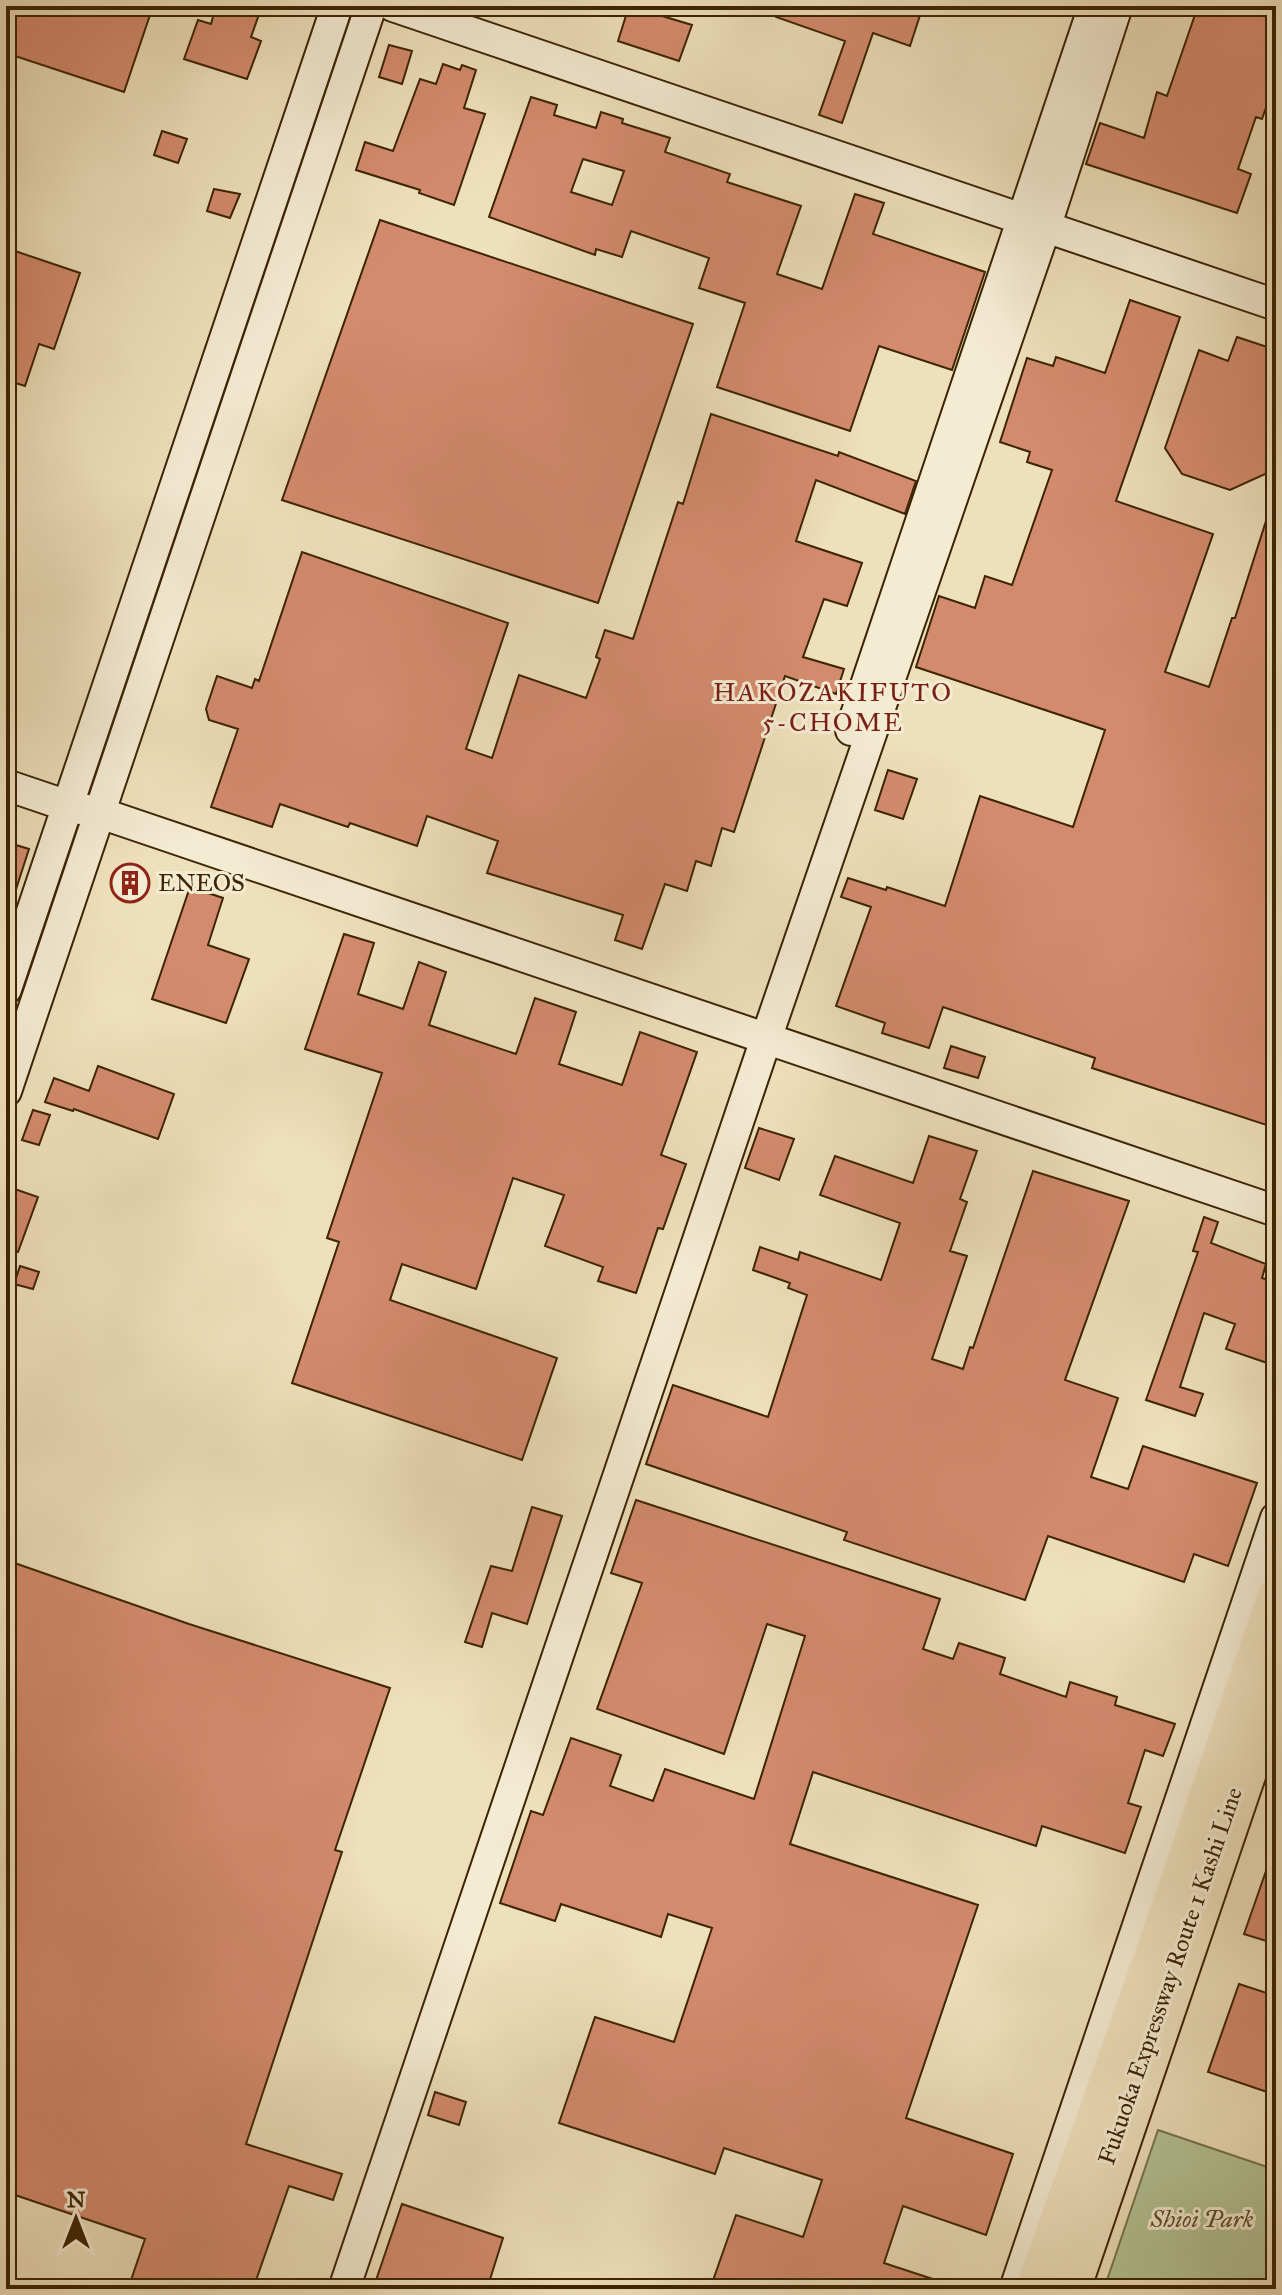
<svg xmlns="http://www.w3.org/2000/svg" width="1282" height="2295" font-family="'IM FELL Great Primer',serif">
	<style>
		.green { fill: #b3c394; stroke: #78744c; stroke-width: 2 }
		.building { fill: #d38b6d; stroke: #3d2403; stroke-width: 2; fill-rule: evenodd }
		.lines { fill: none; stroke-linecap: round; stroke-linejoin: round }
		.secondary-casing { stroke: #3d2403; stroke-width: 34 }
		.highway-casing { stroke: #3d2403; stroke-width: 42 }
		.secondary { stroke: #f4ebd3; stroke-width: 30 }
		.highway { stroke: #eee0bb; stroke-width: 38 }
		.labels { text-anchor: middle; stroke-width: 6; stroke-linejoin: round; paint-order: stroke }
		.poi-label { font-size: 24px; fill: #3d2403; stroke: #f4ebd3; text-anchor: start }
		.street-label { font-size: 24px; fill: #3d2403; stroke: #f4ebd3 }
		.park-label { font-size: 24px; font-style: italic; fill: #5a4c27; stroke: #f4ebd3 }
		.neighbourhood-label { font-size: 26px; letter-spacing: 2px; fill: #7a1f14; stroke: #f4ebd3 }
	</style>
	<rect width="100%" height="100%" fill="#eee0bb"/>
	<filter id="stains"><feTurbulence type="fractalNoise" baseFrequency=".0025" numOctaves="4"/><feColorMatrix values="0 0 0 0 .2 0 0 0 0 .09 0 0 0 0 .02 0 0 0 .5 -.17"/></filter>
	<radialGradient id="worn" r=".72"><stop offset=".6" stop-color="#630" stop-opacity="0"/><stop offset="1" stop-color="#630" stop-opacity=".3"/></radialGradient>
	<!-- green -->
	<path class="green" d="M1158,2130l118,40v119h-172z"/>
	<!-- building -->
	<path class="building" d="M6,6h147l-29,86 -118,-39z
		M216,6h46l-11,31 10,4 -14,38 -63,-20 14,-39 13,4z
		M629,6l63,19 -13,36 -61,-20z
		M780,6h143l-13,40 -37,-13 -31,90 -23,-8 26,-74 -69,-24z
		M1198,6h78v73l-14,40 -6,-2 -18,52 13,5 -14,39 -151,-49 14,-41 44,15 13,-46 10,4z
		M389,45l23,6 -10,33 -23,-7z
		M443,64l17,6 2,-5 14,5 -12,38 21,6 -31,91 -35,-12 1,-3 -64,-20 9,-28 28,9 27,-72 16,5z
		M531,97l26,8 -3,10 42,13 5,-16 22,7 -1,4 48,15 -5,14 65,22 -3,8 74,24 -24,68 45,15 33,-95 29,9 -11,31 112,38 -33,98 -73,-24 -29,85 -133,-44 28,-84 -46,-15 10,-30 -78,-27 -9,26 -26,-8 -1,6 -106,-38zM583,159l41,12 -12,34 -41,-13z
		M162,131l25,8 -9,24 -24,-8z
		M214,189l26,5 -10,24 -23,-7z
		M380,220l313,104 -95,279 -316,-103z
		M6,248l74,25 -26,76 -15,-5 -14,42 -19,-6z
		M1130,300l50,17 -64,184 97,33 -48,138 44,15 23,-69h3l38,-119 3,1v628l-184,-60 3,-10 -152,-51 -14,41 -47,-15 3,-10 -49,-17 35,-99 -30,-10 7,-19 38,12 1,-3 58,19 35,-110 93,31 32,-97 -189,-63 23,-71 36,12 10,-32 27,9 40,-115 -25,-8 3,-10 -30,-10 27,-84 26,8 3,-9 49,16z
		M1237,337l39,13 -5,25 5,2v92l-46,21 -48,-16 -17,-26 34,-98 29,11z
		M711,414l127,42 1,-4 77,29 -11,33 -89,-34 -20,61 66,22 -15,43 -23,-7 -21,58 41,12 -8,25 -51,-18 -51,156 -12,-4 -11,38 -15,-5 -9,30 -22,-7 -23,65 -27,-9 8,-25 -136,-42 11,-32 -71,-25 -10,30 -67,-23 -2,4 -68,-23 -8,23 -61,-20 27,-78 -29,-9 -3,-11 11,-33 35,12 3,-9 4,2 43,-129 206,71 -42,126 26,9 27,-83 67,23 14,-39 -4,-2 9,-27 28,9 45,-137 5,2z
		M888,770l29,9 -14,40 -28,-9z
		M6,842l23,7 -20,62h-3z
		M138,867l10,19 -27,12 -9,-19z
		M190,887l33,11 -15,47 41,14 -23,64 -74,-24z
		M344,934l30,9 -16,51 45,15 16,-47 27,10 -17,53 87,29 19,-56 41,14 -17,52 63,21 18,-53 57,20 -36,103 25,9 -23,65 -5,-1 -22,65 -38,-12 5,-14 -58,-21 19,-51 -51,-17 -37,111 -74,-25 -12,36 167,58 -35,102 -230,-77 47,-141 -12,-4 55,-165 -77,-24z
		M951,1046l34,11 -7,21 -34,-10z
		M98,1066l76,28 -16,45 -84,-30 -1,2 -28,-9 9,-24 35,13z
		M33,1110l17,5 -11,30 -17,-5z
		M759,1128l35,11 -15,41 -34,-12z
		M929,1136l48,15 -17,48 7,3 -17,49 17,5 -35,103 31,10 7,-22 3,1 60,-177 96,30 -64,179 53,18 -27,79 37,12 15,-43 114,37 -29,83 -34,-12 -10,28 -136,-46 -23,64 -181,-60 3,-8 -201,-68 27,-79 95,32 39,-122 -19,-7 2,-5 -37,-13 7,-23 38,13 2,-8 81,28 19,-57 -80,-28 15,-39 78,27z
		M6,1186l32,11 -20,55 -12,-3z
		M1204,1217l14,5 -7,21 55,21 -4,14 14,4v84l-50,-17 9,-25 -31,-11 -24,74 23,7 -8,22 -49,-16 52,-148 -5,-1z
		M20,1266l19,6 -6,17 -19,-5z
		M636,1500l304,99 -17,50 30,10 6,-16 46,15 -5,16 66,23 4,-15 47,15 -2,8 60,19 -12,32 -18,-6 -17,53 13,4 -16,46 -83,-27 -6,20 -223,-74 -23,72 188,61 -72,213 107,36 -27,81 -83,-29 -19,57 70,23 -1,3h-243l26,-74 67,22 19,-57 -98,-32 -9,26 -156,-51 36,-106 79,25 38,-114 -44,-14 -7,23 -100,-33 -6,17 -55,-18 31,-92 12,4 28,-77 50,17 -11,31 43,15 12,-32 89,30 51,-163 -38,-12 -43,130 -127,-45 45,-126 -31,-10z
		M532,1507l30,9 -35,108 -35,-11 -10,34 -17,-5 26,-76 21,5z
		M6,1560l183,64 201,64 -55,162 7,2 -96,292 96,30 -9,26 -44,-14 -36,103h-125l17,-50 -139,-47z
		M1274,1848h2v96l-32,-10z
		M1239,1984l37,12v99l-68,-23z
		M435,2092l31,10 -7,23 -31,-10z
		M402,2204l101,34 -16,51h-114z"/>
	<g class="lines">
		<defs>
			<path id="secondary" d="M393,6l883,299
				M851,730l243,-724
				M6,785l62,21 32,7 1176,398
				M6,989l331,-983
				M6,1091l365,-1085
				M344,2289l422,-1250 279,-811 72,-222
				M1015,2289l261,-771"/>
			<path id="highway" d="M1035,2289l123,-345 118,-346
				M1071,2289l205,-602"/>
		</defs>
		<!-- secondary casing -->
		<use href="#secondary" class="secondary-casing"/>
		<!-- highway casing -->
		<use href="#highway" class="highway-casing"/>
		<!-- secondary -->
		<use href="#secondary" class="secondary"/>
		<!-- highway -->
		<use href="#highway" class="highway"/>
	</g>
	<!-- icons -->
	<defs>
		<symbol id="building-ring" viewBox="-11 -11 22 22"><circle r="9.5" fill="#f4ebd3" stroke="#8f2418" stroke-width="1.5"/><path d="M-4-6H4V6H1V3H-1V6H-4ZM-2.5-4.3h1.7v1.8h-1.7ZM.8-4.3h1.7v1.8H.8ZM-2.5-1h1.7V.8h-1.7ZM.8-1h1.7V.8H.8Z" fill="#8f2418"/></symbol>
	</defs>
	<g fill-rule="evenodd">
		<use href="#building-ring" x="108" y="861" width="44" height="44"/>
	</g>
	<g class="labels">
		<!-- poi labels -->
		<g class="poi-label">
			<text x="158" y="891">ENEOS</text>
		</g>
		<!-- street labels -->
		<g class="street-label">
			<text transform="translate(1170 1976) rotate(-71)" y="8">Fukuoka Expressway Route 1 Kashi Line</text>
		</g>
		<!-- park labels -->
		<g class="park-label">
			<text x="1202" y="2227">Shioi Park</text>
		</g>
		<!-- neighbourhood labels -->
		<g class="neighbourhood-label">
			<text x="833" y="701">HAKOZAKIFUTO<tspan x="833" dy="30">5-CHOME</tspan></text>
		</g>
	</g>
	<!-- margin -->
	<rect width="1282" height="2295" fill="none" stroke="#eee0bb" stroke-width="32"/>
	<rect x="8" y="8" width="1266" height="2279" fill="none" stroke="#3d2403" stroke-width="4"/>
	<rect x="16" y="16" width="1250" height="2263" fill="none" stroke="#3d2403" stroke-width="2"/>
	<!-- north arrow -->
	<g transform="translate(76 2219)" stroke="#f4ebd3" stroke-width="6" paint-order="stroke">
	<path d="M0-6L14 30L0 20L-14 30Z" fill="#3d2403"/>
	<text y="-12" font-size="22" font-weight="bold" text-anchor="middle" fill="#3d2403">N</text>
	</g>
	<rect width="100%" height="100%" filter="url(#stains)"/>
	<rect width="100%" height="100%" fill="url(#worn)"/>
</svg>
